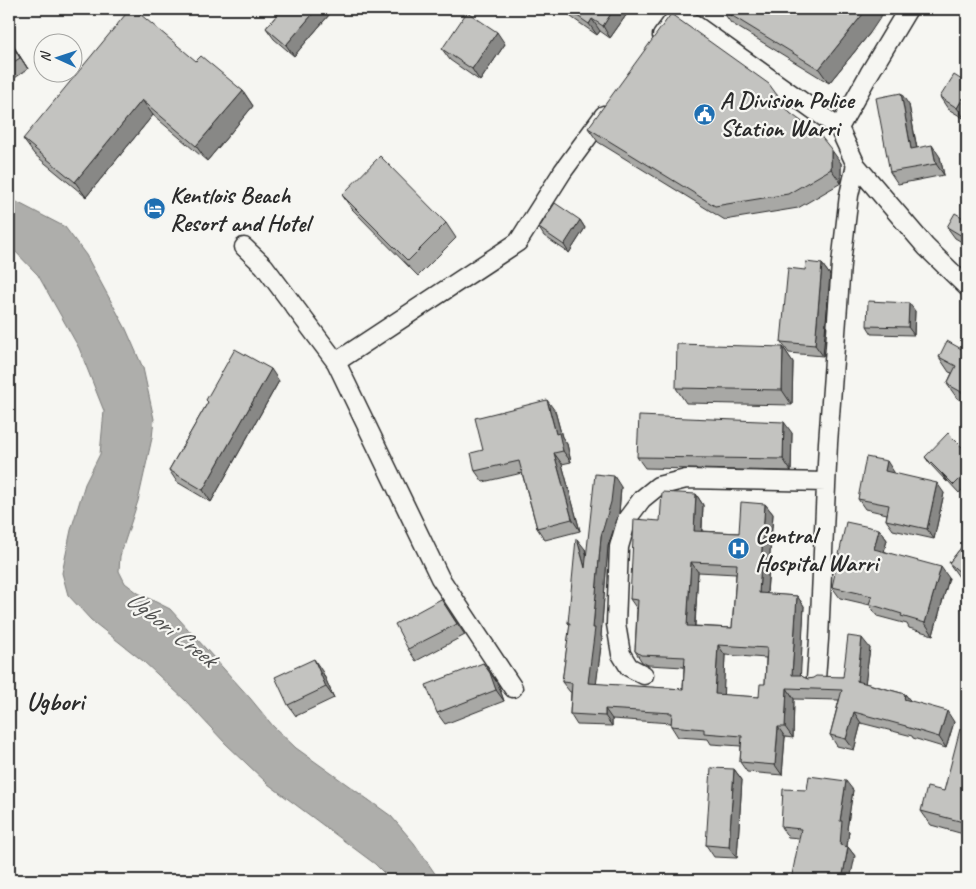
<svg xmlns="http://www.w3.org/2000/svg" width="976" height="889" font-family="Caveat,sans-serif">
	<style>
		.water { fill: #aeaeab; stroke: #7a7a78 }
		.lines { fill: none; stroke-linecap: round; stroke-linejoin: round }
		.minor-casing { stroke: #2b2b2b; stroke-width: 21 }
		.minor { stroke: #f6f6f2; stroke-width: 18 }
		.wall { fill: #a8a8a5; stroke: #2b2b2b; fill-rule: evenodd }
		.shaded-wall { fill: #888886; stroke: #2b2b2b }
		.building { fill: #c3c3c0; stroke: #2b2b2b; fill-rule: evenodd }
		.labels { text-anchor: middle; stroke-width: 4.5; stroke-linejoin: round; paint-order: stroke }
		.poi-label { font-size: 24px; font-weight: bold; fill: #2b2b2b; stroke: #f6f6f2; text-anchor: start }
		.water-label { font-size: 25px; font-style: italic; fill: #525251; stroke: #f6f6f2 }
		.quarter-label { font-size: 26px; font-weight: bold; fill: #2b2b2b; stroke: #f6f6f2 }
	</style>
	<rect width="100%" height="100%" fill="#f6f6f2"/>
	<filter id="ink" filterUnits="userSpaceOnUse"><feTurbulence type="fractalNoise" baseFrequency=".02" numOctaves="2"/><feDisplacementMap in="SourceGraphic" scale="10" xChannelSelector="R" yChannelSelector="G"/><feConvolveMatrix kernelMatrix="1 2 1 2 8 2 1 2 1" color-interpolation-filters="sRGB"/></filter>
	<g filter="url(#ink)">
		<!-- water -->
		<path class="water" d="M9,198l56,29 21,28 40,74 17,39 11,51 -2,19 -14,63 -18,55 -1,15 6,12 13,10 32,16 80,89 23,28 23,22 95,68 23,27 22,32 6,5h-51l-16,-16 -107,-80 -43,-41 -40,-43 -42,-39 -52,-41 -23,-25 -6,-22 9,-43 14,-46 15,-30 4,-43 -25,-63 -41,-73 -29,-30z"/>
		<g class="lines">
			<defs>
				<path id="minor" d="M673,9l166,119 17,37 70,82 41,40
					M662,36l17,-23
					M839,128l30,-54 39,-65
					M244,247l20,19 72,96 104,216 73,110
					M336,362l182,-120 45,-71 41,-56
					M644,675l-15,-8 -8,-13 -5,-30 3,-77 8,-28 15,-20 16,-13 28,-7 140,3
					M816,679l3,-40 9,-196 13,-179 8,-69 7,-30"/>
			</defs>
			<!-- minor casing -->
			<use href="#minor" class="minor-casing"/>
			<!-- minor -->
			<use href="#minor" class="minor"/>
		</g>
		<!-- wall -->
		<path class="wall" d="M282,9h43l4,6 -35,41 -20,-17 -8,-11z
			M565,9h58l4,5 -17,24 -10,-7 -3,4 -26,-18z
			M721,9l149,24 -41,50 -98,-60z
			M9,39l19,30 -19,13z
			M505,44l-25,37 -30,-21 -8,-11z
			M196,61l47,30 10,15 -46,55 -54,-46 -67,82 -52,-43 -11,-15z
			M967,79v36l-2,4 -17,-10 -8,-12 25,-15z
			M909,105l8,43 23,9 4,18 -46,9 -8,-12z
			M790,113l51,50v20l-43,25 -73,12 -127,-78 -10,-14z
			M342,195l104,28 10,15 -38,38 -66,-67z
			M580,220l5,8 -16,25 -25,-17 -5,-8z
			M967,220v25l-12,-7 -8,-11z
			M822,264l8,11 -7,81 -34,-3 -8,-11 24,-72z
			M915,311l-1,24 -42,-1 -5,-8z
			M783,347l10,15 -1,43 -106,-2 -10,-15z
			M967,352v52l-10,-6 -10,-14 5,-11 -3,-1 -10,-15z
			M279,381l-68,121 -34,-20 -8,-12 39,-68 -2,-2z
			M555,411l7,26 5,7 4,18 -9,2 18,67 -35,9 -8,-12 -15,-55 -39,9 -8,-11 8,-21z
			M792,433l-1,38 -146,-3 -8,-11z
			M967,452v33l-8,8 -12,-13v2l-17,-18 -5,-7z
			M894,472v1l50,20 -10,46 -41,-9 -7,-10 1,-6 -22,-5 -7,-10z
			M621,487l-2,26 -11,33 -7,90 1,2 -6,46 87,5 1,-22 -36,-2 -6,-3 -7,-11 2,-42 -7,-10 30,-78 36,-27 7,11 -1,26 37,2 26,-29 8,10 -6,80 30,2 7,10 -4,69 3,2 5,2 35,-2 27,-29 -5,35 40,11 5,7 44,21 -8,26 -33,-10 -1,-2 -51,-13 -7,27 -17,-4 -7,-11 9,-35 -45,-1 -1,39 -8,-1 -3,38 -35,-3 -7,-10 1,-16 -30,-2 -3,-5 -30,-2 -7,-11v-3l-59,-4v7l-35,-1 -7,-11 1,-22h-1l-8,-10 8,-57 -2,-2 17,-74 1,6zM698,572l38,2 -4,54 -37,-2zM725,655l41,3 -1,26 -6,13 -36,-2z
			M879,529l8,11 -3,11 65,27 -16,57 -24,-7 -2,-4 -30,-8 -7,-11 -30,-7 -8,-11z
			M967,540v44l-8,-7 -10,-14z
			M441,599l24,36 -49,26 -8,-12z
			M322,671l12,27 -38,18 -8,-11z
			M498,684l6,17 -59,23 -8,-11z
			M967,731v104l-36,-10 -10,-14 23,-20z
			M734,769l8,11 -5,78 -23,-1 -8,-12z
			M807,790h46l-6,39 2,2 -2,15 1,1 7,9 -56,-18 -11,-1 -7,-10z"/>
		<!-- shaded-wall -->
		<path class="shaded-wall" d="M317,9h8l4,6 -35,41 -8,-11z
			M614,9h9l4,5 -17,24 -7,-12z
			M867,9h19l-16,24 -41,50 -10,-14z
			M592,19l8,12 -3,4 -8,-11z
			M497,32l8,12 -25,37 -8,-12z
			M9,39l19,30 -19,-29z
			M243,91l10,15 -46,55 -11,-15z
			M901,93l8,12 10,56 -8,-12z
			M963,98l4,7v10l-2,4 -8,-11z
			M142,100l11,15 -67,82 -11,-15z
			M932,145l8,12 4,18 -8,-11z
			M831,149l10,14v20l-10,-14z
			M580,220l5,8 -16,25 -5,-8z
			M822,264l8,11 -7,81 -8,-11z
			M909,303l6,8 -1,24 -6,-8z
			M783,347l10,15 -1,43 -10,-15z
			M271,369l8,12 -68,121 -8,-12z
			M547,400l8,11 7,26 5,7 4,18 -8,-11 -7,-17z
			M784,422l8,11 -1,38 -8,-12z
			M554,453l8,11 18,67 -8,-12z
			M887,461l7,11 -2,9 -7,-10z
			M942,473l5,7v2l-5,-8z
			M614,476l7,11 -2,26 -11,33 -7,90 1,2 -7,56 -7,-11 5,-55 8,-92z
			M937,483l7,10 -10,46 -7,-10z
			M696,494l7,11 -2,36 -7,-10z
			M765,504l8,10 -7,90 -7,-11z
			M879,529l8,11 -5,20 -8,-11z
			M577,539l8,10 7,29 -7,-10z
			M691,562l7,10 -4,64 -7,-10z
			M941,567l8,11 -16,57 -8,-12z
			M797,596l7,10 -4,79 -8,-10z
			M862,638l8,10 -6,44 -7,-11z
			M718,645l7,10 -2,50 -8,-11z
			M314,659l8,12 12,27 -8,-11z
			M483,663l15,21 6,17 -8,-11z
			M787,688l7,11 -1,39 -8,-11z
			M905,694l8,10 -9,-5z
			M605,709l7,10v7l-7,-10z
			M947,711l7,11 -8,26 -7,-11z
			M854,712l7,11 -7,27 -8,-11z
			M778,727l7,10 -3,38 -7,-10z
			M734,769l8,11 -5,78 -8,-11z
			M846,781l7,9 -6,39 2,2 -3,23 -6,-9v-24z
			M848,847l7,9 -5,24h-8z"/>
		<!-- building -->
		<path class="building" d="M130,9h4l62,52 5,-5 42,35 -47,55 -54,-46 -67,82 -52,-43z
			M282,9h35l-31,36 -20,-17z
			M567,9h47l-11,17 -11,-7 -3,5z
			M721,9h146l-48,60z
			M467,12l30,20 -25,37 -30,-20z
			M671,14l98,70 21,29 29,21 12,15v20l-43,25 -73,12 -127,-78z
			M9,40l11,18 -11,7z
			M954,75l11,7 2,-3v22l-4,-3 -6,10 -17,-11z
			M901,93l10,56 21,-4 4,19 -46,8 -14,-74z
			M380,156l66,67 -38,38 -66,-66z
			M555,203l25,17 -16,25 -25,-17z
			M955,213l12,7v19l-20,-12z
			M806,262l16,2 -7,81 -34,-3 7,-74 17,2z
			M868,301l41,2 -1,24 -41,-1z
			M947,341l20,11v43l-20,-11 9,-18 -17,-9z
			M677,344l106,3 -1,43 -106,-2z
			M235,349l36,20 -68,121 -34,-20 39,-68 -2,-2z
			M547,400l9,34 3,-1 4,18 -9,2 18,66 -35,9 -18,-67 -44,10 -4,-18 12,-3 -8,-32z
			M639,416l145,6 -1,37 -146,-2z
			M948,433l19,19v20l-13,13 -12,-12v1l-17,-17z
			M866,457l21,4 -2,10 52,12 -10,46 -41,-9 3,-15 -31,-6z
			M595,474l19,2 -3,26 -10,34 -8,92h2l-7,55 95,6 2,-32 -44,-2 -6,-4 3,-51 -8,-1 4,-80 26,2 2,-29 34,2 -2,37 45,2 2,-31 24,2 -6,89 38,3 -5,79h9l2,2 5,2 5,-1 3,-2 27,1 5,-41 14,2 -5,43 48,13 -1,5 43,12 -8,26 -33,-10v-1l-52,-14 -8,27 -16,-4 12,-45 -55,-2 -2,39h-7l-3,38 -35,-3 2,-26 -38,-3v-4l-33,-3 1,-13 -67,-4v7l-35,-2 2,-31 -10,-1 8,-59h-2l8,-84h1l8,29zM691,562l46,2 -5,64 -45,-2zM718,645l49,3 -2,36h-5l-1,13 -44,-3z
			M846,522l33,7 -5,20 67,18 -16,56 -24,-7 1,-2 -33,-10 3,-8 -40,-9z
			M967,540v38l-18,-15z
			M441,599l16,25 -49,25 -13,-25z
			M314,659l12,28 -38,18 -13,-28z
			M483,663l7,10 6,17 -59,23 -11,-28z
			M960,729l7,2v92l-46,-12 6,-24 17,4z
			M711,768l23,1 -5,78 -23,-2z
			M809,776l37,5 -6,40h2l-2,24 8,2 -6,33h-51l10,-51 -20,-2 2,-38 24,1z"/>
	</g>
	<!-- icons -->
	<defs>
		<symbol id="civic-disc" viewBox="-11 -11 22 22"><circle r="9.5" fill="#1f6fb2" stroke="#f6f6f2"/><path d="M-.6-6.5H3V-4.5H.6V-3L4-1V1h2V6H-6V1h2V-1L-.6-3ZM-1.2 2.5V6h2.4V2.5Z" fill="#fff"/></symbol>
		<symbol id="hotel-disc" viewBox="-11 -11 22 22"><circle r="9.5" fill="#1f6fb2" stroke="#f6f6f2"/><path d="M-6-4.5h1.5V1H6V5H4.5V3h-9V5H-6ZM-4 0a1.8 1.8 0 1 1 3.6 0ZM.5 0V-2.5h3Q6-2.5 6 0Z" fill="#fff"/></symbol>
		<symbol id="hospital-disc" viewBox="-11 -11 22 22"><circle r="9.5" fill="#1f6fb2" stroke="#f6f6f2"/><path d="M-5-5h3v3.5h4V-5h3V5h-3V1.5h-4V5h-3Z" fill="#fff"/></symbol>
	</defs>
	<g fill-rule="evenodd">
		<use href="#civic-disc" x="692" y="102" width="25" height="25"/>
		<use href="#hotel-disc" x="142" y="196" width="25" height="25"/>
		<use href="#hospital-disc" x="726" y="536" width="25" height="25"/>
	</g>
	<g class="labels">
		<!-- poi labels -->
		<g class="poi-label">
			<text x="720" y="108">A Division Police<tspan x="720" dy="28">Station Warri</tspan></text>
			<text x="170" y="203">Kentlois Beach<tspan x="170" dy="28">Resort and Hotel</tspan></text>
			<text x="755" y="543">Central<tspan x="755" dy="28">Hospital Warri</tspan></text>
		</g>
		<!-- water labels -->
		<g class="water-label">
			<text transform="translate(172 628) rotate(38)" y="9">Ugbori Creek</text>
		</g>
		<!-- quarter labels -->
		<g class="quarter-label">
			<text x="55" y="710">Ugbori</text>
		</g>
	</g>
	<!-- margin -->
	<rect width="976" height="889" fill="none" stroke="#f6f6f2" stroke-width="30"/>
	<rect x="15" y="15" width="946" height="859" fill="none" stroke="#2b2b2b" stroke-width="2" filter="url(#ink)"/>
	<!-- north arrow -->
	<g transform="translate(58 58) rotate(273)"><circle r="24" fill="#f6f6f2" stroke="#a5a5a2"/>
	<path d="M0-4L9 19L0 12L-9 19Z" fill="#1f6fb2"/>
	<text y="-8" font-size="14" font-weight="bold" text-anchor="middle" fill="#2b2b2b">N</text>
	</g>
</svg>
